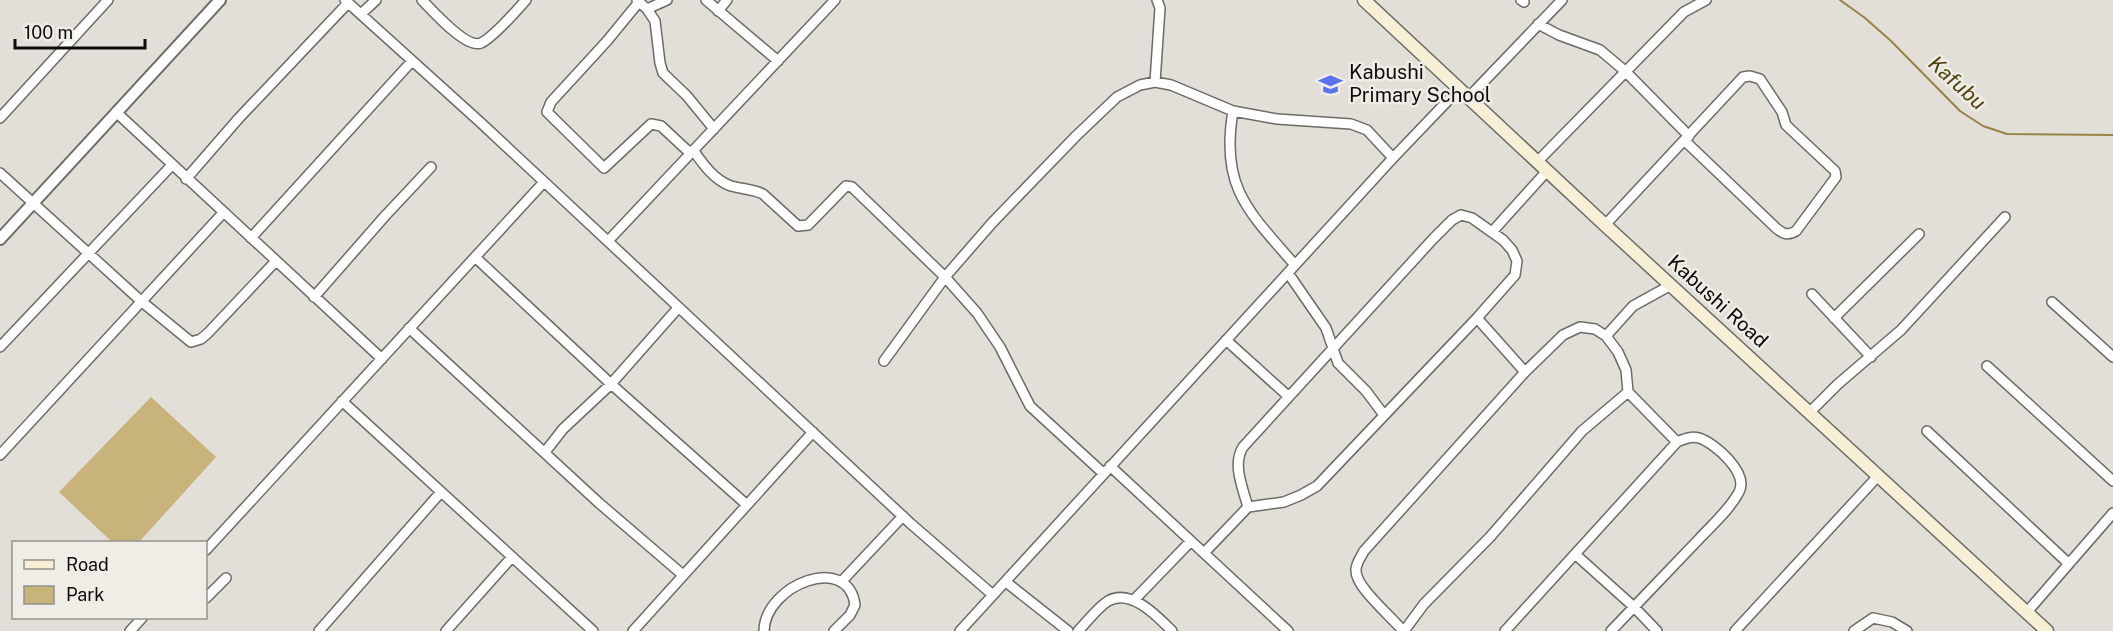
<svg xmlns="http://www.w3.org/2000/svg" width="2113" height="631" font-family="'Public Sans',sans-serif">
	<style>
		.green { fill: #c8b37a }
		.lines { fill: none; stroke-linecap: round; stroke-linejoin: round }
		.stream { stroke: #988344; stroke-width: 2 }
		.minor-casing { stroke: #6d6b65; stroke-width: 12 }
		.tertiary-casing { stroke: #6d6b65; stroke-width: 14 }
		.secondary-casing { stroke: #6d6b65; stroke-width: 15 }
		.minor { stroke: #fff; stroke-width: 9 }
		.tertiary { stroke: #fff; stroke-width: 10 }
		.secondary { stroke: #f8efd7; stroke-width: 12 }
		.labels { text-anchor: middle; stroke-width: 5; stroke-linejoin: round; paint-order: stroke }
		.poi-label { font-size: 20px; fill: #0d0c0a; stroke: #efede6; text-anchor: start }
		.street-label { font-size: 20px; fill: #0d0c0a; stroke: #efede6 }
		.water-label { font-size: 21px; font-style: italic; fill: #51410e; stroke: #efede6 }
	</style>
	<rect width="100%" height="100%" fill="#e2dfd9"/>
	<!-- green -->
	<path class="green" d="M151,397l65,60 -77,85h-27l-53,-50z"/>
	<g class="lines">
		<!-- stream -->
		<path class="stream" d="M1840,0l25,18 26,23 69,70 23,15 24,8 106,1"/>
		<defs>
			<path id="minor" d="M345,0l135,122 430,401 83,72
				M422,0c10,10 44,49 59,43 13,-6 35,-32 45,-43
				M637,0l10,9 8,12 5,42 3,10 24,23 27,33
				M706,0l72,61
				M1521,0l3,2
				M639,2l-32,39 -56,61 -4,10 57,56 47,-44 10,2 29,27
				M647,9l20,-9
				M718,11l9,-11
				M361,14l15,-14
				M1538,24l21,11 41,15 25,21 64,65
				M1155,82l5,-74 -3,-8
				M1468,98l94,-98
				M1233,111c-13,76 15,100 62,154
				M116,112l266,247
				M0,118l108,-118
				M693,150c10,14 21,30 38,36 11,3 22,3 32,8l35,32 10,-1 38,-39 6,1 93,90 32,36 23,34 30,59 74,68
				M1537,162l147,-150 22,-12
				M0,173l141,128 50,41 10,-3 7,-6 67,-71
				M186,179l53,-61 109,-115
				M1605,225l138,-148 7,-1 10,3 22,33 4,13 49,46 1,6 -40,54c-8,5 -13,3 -20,-3l-91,-87
				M1492,232l55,-61
				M251,238l161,-177
				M608,241l227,-241
				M475,257l136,127 136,121
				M1288,273l38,55 12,35 28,28 18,24
				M1812,294l59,63
				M314,297l71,-81 46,-49
				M2052,302l61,55
				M1477,318l48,54
				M1834,318l85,-84
				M409,328l190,175 84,72
				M1606,336l27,-30 38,-21
				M1226,340l62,56
				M0,347l171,-181
				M884,361l61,-84 47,-54 84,-87 41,-39 23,-12 15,-3 16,3 62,26 44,8 74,5 16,6 26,28
				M1987,366l126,115
				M342,401l251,230
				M1810,412l28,-28 63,-54 104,-113
				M1927,431l141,132
				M545,452l18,-23 48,-45 67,-76
				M0,455l223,-242
				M1110,466l178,165
				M206,550l338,-368
				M1204,553l44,-46 36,-5 17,-7 16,-9 160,-168 38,-43 2,-14 -5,-11 -9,-10 -31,-22 -11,-3 -9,5 -19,19 -190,208c-11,17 0,42 5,60
				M1575,554l59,53 23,24
				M842,581l61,-65
				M1006,582l62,49
				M206,598l20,-20
				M1134,600l57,-59
				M2027,612l86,-99
				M130,631l12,-13
				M319,631l122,-139
				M446,631l66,-74
				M633,631l180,-199
				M764,631c1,-46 84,-79 91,-26l-5,10 -16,16
				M960,631l433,-473 66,-69
				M1078,631c10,-10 19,-23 30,-30 23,-13 49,15 64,30
				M1403,631c-12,-15 -48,-44 -47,-61 0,-7 5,-13 8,-19l161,-179 38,-37 17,-8 15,2 11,7 12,16 8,18 2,22 49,50
				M1404,631l20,-27 66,-67 92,-106 46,-39
				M1505,631l172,-189c7,-3 14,-6 22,-4 16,5 50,35 40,54 -9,17 -26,32 -39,46 -30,31 -59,62 -89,93
				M1735,631l143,-155
				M1854,631l19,-13 19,4 15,9"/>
			<path id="tertiary" d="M0,239l220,-239"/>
			<path id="secondary" d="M1364,0l241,225 442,406"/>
		</defs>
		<!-- minor casing -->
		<use href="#minor" class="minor-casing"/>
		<!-- tertiary casing -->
		<use href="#tertiary" class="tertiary-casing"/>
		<!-- secondary casing -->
		<use href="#secondary" class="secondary-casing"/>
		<!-- minor -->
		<use href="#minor" class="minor"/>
		<!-- tertiary -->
		<use href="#tertiary" class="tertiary"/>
		<!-- secondary -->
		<use href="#secondary" class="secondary"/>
	</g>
	<!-- icons -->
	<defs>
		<symbol id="school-bare" viewBox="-9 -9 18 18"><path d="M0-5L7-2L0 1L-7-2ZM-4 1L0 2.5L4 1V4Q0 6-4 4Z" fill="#5974ea" stroke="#efede6" stroke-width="2.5" paint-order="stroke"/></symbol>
	</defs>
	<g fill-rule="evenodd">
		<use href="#school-bare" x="1314" y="68" width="33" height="33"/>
	</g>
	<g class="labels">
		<!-- poi labels -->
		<g class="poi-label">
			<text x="1349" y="79">Kabushi<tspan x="1349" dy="23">Primary School</tspan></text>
		</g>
		<!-- street labels -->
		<g class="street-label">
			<text transform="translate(1718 301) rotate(42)" y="7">Kabushi Road</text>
		</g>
		<!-- water labels -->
		<g class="water-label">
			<text transform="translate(1957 83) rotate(42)" y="7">Kafubu</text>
		</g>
	</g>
	<!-- legend -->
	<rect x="12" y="541" width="195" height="78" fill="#efede6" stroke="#95938e" stroke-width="1.5"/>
	<rect x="24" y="560" width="30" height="9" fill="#f8efd7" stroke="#95938e" stroke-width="1.5"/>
	<text x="66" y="571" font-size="18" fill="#0d0c0a">Road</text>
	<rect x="24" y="586" width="30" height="18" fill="#c8b37a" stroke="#95938e" stroke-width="1.5"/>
	<text x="66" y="601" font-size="18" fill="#0d0c0a">Park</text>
	<!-- scale -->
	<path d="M15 39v9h130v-9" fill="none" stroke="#0d0c0a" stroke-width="3"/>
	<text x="24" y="39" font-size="18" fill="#0d0c0a" stroke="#efede6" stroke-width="4.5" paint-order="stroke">100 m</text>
</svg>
